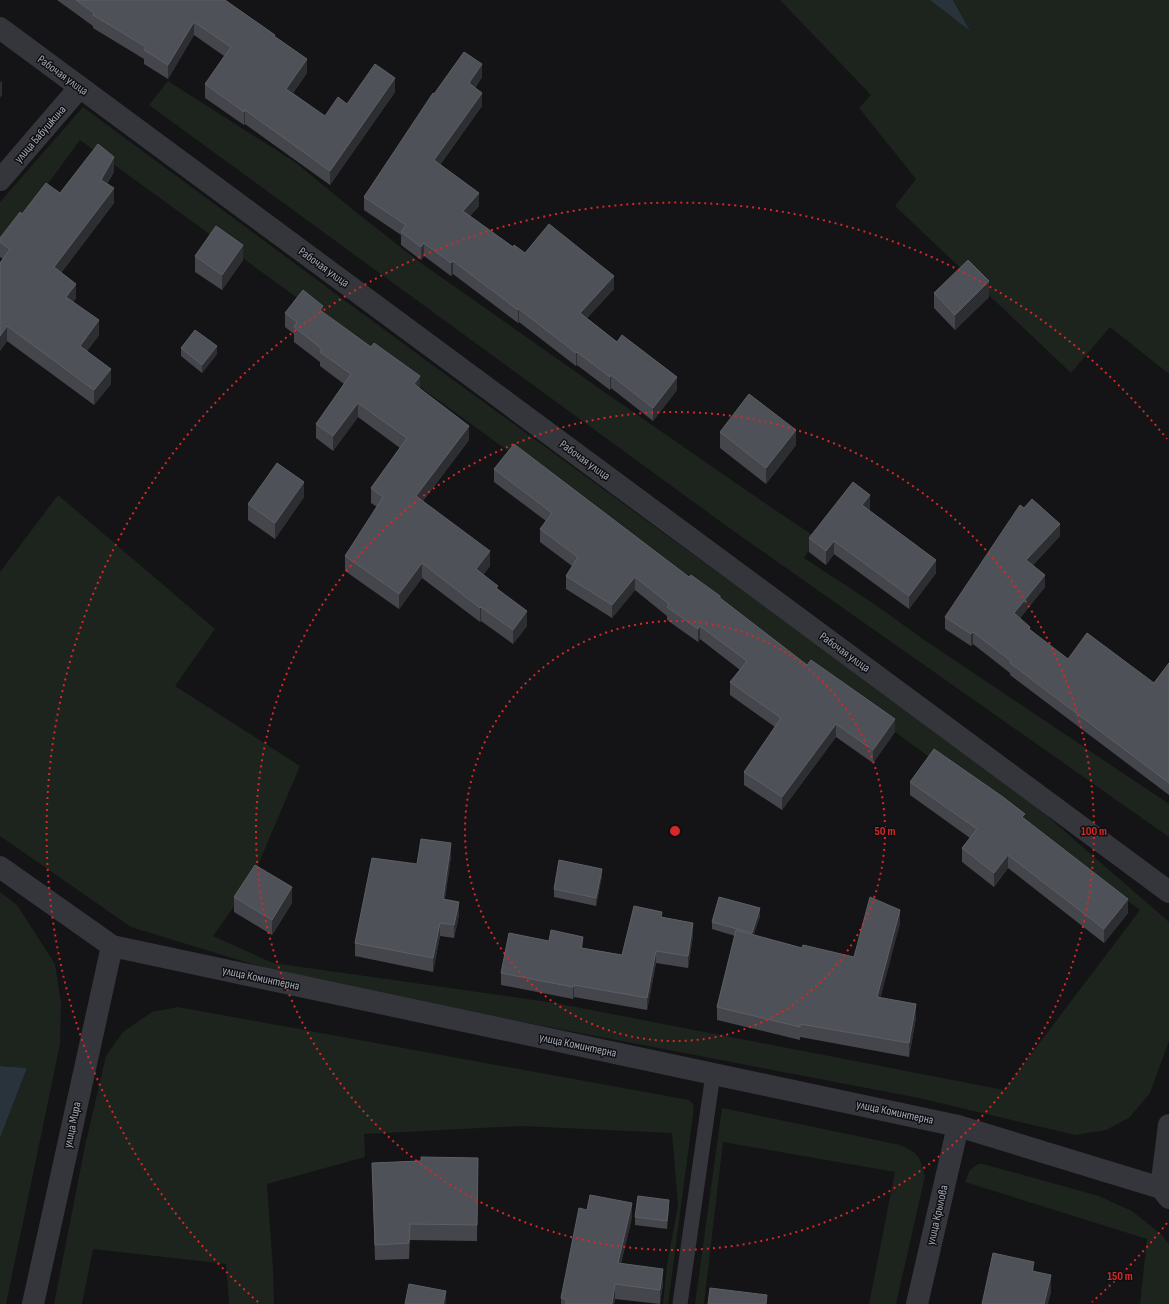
<svg xmlns="http://www.w3.org/2000/svg" width="1169" height="1304" font-family="'Sofia Sans Condensed',sans-serif">
	<style>
		.green { fill: #1c241d }
		.water { fill: #29333b }
		.lines { fill: none; stroke-linecap: round; stroke-linejoin: round }
		.lane { stroke: #35363c; stroke-width: 15 }
		.street { stroke: #35363c; stroke-width: 22 }
		.wall { fill: #45464c }
		.shaded-wall { fill: #2d2e32 }
		.building { fill: #4f5158; stroke: #5d5f67 }
		.ring { fill: none; stroke: #d62828; stroke-width: 2; stroke-dasharray: 2 4 }
		.labels { text-anchor: middle; stroke-width: 3; stroke-linejoin: round; paint-order: stroke }
		.street-label { font-size: 12px; fill: #a4aab8; stroke: #0f0f11 }
		.centre { fill: #d62828; stroke: #0f0f11; stroke-width: 2 }
		.ring-label { font-size: 12px; text-anchor: middle; font-weight: bold; fill: #d62828; stroke: #0f0f11; stroke-width: 3; stroke-linejoin: round; paint-order: stroke }
	</style>
	<rect width="100%" height="100%" fill="#141416"/>
	<!-- green -->
	<path class="green" d="M780,0h150l39,30 -16,-30h216v374l-59,-47 -39,46 -176,-167 21,-27 -57,-71 12,-13z
		M168,81l127,81 62,51 64,50 192,135 162,112 42,28 -13,20 73,48 46,33 246,165v33l-437,-307 -583,-425z
		M83,107l333,246 600,436 153,133v119l-19,52 -21,25 -23,12 -31,5 -156,-37 -621,-119 -56,-18 -111,-34 -131,-91v-264l58,-77 157,134 -40,57 125,80 -50,118 -37,52 60,27 282,40 449,87 136,-180 -1060,-770 -80,109v-47z
		M0,892l17,13 38,59 6,39 -1,41 -54,260h-6v-166l27,-70 -27,-2z
		M178,1007l511,93 4,4 1,4 -26,196h-5l4,-39 11,-60 -6,-72 -150,-7 -158,8 1,23 -98,27 6,85 1,35h-45l-3,-40 -133,-15 -11,55h-28l31,-158 21,-90 17,-24 29,-20z
		M722,1108l178,37c19,8 20,12 25,31l-29,128h-27l26,-132 -172,-30 -19,162h-9z
		M978,1164h5l116,32 33,15 29,23 8,10v60h-29l7,-65 -182,-57 5,-12z"/>
	<!-- water -->
	<path class="water" d="M930,0h23l17,31z
		M0,1066l27,2 -27,70z"/>
	<g class="lines">
		<!-- lane -->
		<path class="lane" d="M680,1304l33,-230"/>
		<!-- street -->
		<path class="street" d="M0,28l1169,864
			M0,180l80,-93
			M0,867l112,79 846,180 203,62 8,10
			M1161,1188l8,-63
			M33,1304l79,-358
			M917,1304l41,-178"/>
	</g>
	<!-- wall -->
	<path class="wall" d="M57,0h168l50,37 32,36 -14,20 32,23 22,-12 48,-12 -65,93 -85,-61 -1,1 -39,-27v-14l19,-28 -30,-21 -26,44 -24,-15v-5l-51,-31v-2z
		M482,77l-7,11 7,18 -42,59 39,41 -9,10 43,31 12,6 89,36 -27,29 90,72 -24,31 -42,-33 -1,2 -33,-25 -1,1 -57,-44 -1,1 -65,-49 -2,2 -27,-20 -3,4 -20,-15v-10l-37,-25v-13l70,-103z
		M114,172l-7,12 7,19 -53,70 15,25 -3,4 26,33 -12,16 24,33 -17,21 -87,-64 -7,10v-88l3,-4 -3,-2v-19l22,-24 38,-21z
		M195,256l48,4 -21,30 -27,-18z
		M934,293l55,4 -34,33 -21,-22z
		M285,313h38l97,76 49,51 -46,61 67,65 -7,9 15,14 29,37 -14,18 -32,-23 -1,1 -58,-44 -23,31 -54,-38v-15l32,-49 -6,-4v-15l29,-40 -42,-31 -25,34 -17,-13v-14l28,-40 -24,-18v-4l-26,-20v-8l-9,-7z
		M181,348l36,6 -15,19 -21,-17z
		M720,432l76,13 -30,39 -46,-36z
		M494,469l195,108 31,21 175,134 -22,31 -37,-26 -54,73 -38,-25v-13l31,-45 -45,-32v-13l10,-12 -40,-31 -2,3 -31,-22v-4l-32,-26 -23,28 -46,-29v-13l6,-10 -32,-24v-13l6,-8 -52,-39z
		M304,497l-29,42 -27,-19v-16z
		M870,508l-1,2 67,63 -27,36 -75,-55 -8,11 -17,-13v-14z
		M1060,536l-27,29 12,22 -25,31 10,12 38,29 86,24 15,-20v132l-159,-120v-2l-37,-29 -2,2 -26,-17v-12z
		M910,782l115,37 103,94 -24,30 -96,-75 -14,19 -32,-25v-14l8,-10 -60,-43z
		M451,856l-6,43 14,16 -5,23 -14,-2 -7,36 -78,-16v-13l62,-79z
		M602,876l-6,30 -42,-9v-8z
		M234,897l58,6 -20,32 -38,-23z
		M760,916l-7,19 49,13 52,9 46,-34 -20,75 36,20 -7,39 -109,-20v3l-83,-20v-13l18,-71 -23,-7v-7z
		M662,917l31,18 -5,33 -32,-5 -9,47 -73,-13 -1,2 -72,-14v-12l82,-25 39,7z
		M478,1158l-1,83 -67,-1 -1,19 -34,1 -3,-97z
		M669,1207l-2,22 -32,-4v-8z
		M632,1217l-11,46 42,20 -3,21 -45,-5 -1,5h-53v-6z"/>
	<!-- shaded-wall -->
	<path class="shaded-wall" d="M194,22v13l-26,44v-14z
		M307,59v14l-21,29v-13z
		M482,64v13l-13,19v-13z
		M395,78v14l-65,93v-14z
		M2,80v15l-2,3v-15z
		M482,93v13l-48,67v-13z
		M245,110v14l-1,1v-13z
		M114,157v15l-13,23v-15z
		M114,188v15l-60,79v-15z
		M479,193v13l-16,18v-13z
		M424,243v13l-3,4v-13z
		M243,245v15l-21,30v-15z
		M453,261v13l-2,2v-13z
		M614,276v13l-34,37v-13z
		M989,281v16l-34,33v-15z
		M76,284v14l-10,14v-15z
		M323,306v14l-3,-10z
		M519,309v13l-1,1v-13z
		M99,320v15l-19,26v-15z
		M7,326v15l-7,10v-15z
		M217,346v8l-15,19v-8z
		M577,352v13l-1,1v-13z
		M111,369v15l-17,21v-15z
		M611,375v13l-1,2v-13z
		M420,376v14l-6,-6z
		M677,377v13l-24,31v-13z
		M358,403v14l-25,34v-15z
		M469,426v14l-53,70v-14z
		M796,430v15l-30,39v-16z
		M304,482v15l-29,42v-16z
		M870,495v13l-8,10v-13z
		M1060,524v12l-34,36v-12z
		M834,541v13l-8,11v-14z
		M490,551v15l-14,18v-15z
		M936,560v13l-27,36v-13z
		M422,563v15l-23,31v-15z
		M1045,575v12l-31,39v-13z
		M635,577v13l-23,28v-13z
		M481,607v14l-1,1v-14z
		M527,611v15l-14,18v-14z
		M700,626v13l-2,3v-13z
		M973,632v12l-2,2v-12z
		M895,719v13l-22,31v-13z
		M836,724v13l-54,73v-13z
		M451,843v13l-8,56v-13z
		M1008,855v13l-14,19v-14z
		M602,869v7l-6,30v-8z
		M292,887v16l-20,32v-15z
		M1128,899v14l-24,30v-14z
		M459,902v13l-5,23v-13z
		M760,908v8l-8,25v-8z
		M900,910v13l-23,88v-14z
		M440,923v13l-7,36v-14z
		M693,923v12l-5,33v-12z
		M583,937v12l-2,-1z
		M656,951v12l-9,47v-12z
		M574,985v12l-1,2v-12z
		M916,1004v14l-7,39v-14z
		M669,1200v7l-2,22v-8z
		M632,1203v14l-14,60v-14z
		M410,1224v16l-1,19v-16z
		M1034,1262v18l-2,-9z
		M663,1269v14l-3,21v-14z
		M1051,1275v18l-3,11h-4z
		M615,1284v15l-1,5h-2z
		M446,1291v13h-3z"/>
	<!-- building -->
	<path class="building" d="M76,0h149l50,35 -1,1 33,23 -21,30 39,27 13,-19 9,7 28,-40 20,14 -65,93 -85,-61 -1,2 -39,-28 26,-37 -37,-25 -26,43 -24,-15 2,-3 -53,-32 1,-2z
		M464,52l18,12 -13,19 13,10 -48,67 45,33 -16,18 50,36 1,-2 11,8 24,-29 65,52 -34,37 37,29 5,-7 55,42 -24,31 -42,-33 -1,2 -33,-25 -1,1 -57,-44 -1,1 -65,-49 -2,2 -27,-20 -3,4 -20,-15 5,-7 -42,-28 69,-104 1,1z
		M98,144l16,13 -13,23 13,8 -60,79 22,17 -10,13 33,23 -19,26 31,23 -17,21 -87,-64 -7,10v-73l10,-14 -10,-7v-4l20,-26 2,2 24,-31 14,10z
		M216,226l27,19 -21,30 -27,-19z
		M968,260l21,21 -34,34 -21,-22z
		M303,290l20,16 -3,4 51,37 3,-4 46,33 -6,8 55,42 -53,70 74,55 -14,18 22,17 -2,2 31,23 -14,19 -32,-23 -1,1 -58,-45 -23,31 -54,-38 38,-59 -12,-9 36,-50 -49,-35 -25,33 -17,-12 35,-50 -31,-22 2,-3 -28,-22 3,-5 -12,-9z
		M195,330l22,16 -15,19 -21,-17z
		M749,394l47,36 -30,38 -46,-36z
		M514,444l175,133 2,-2 29,21v2l87,67 4,-5 84,59 -22,31 -37,-26 -54,73 -38,-25 37,-54 -51,-36 17,-21 -47,-35 -2,3 -31,-22 2,-3 -34,-27 -23,28 -46,-29 12,-19 -38,-28 12,-16 -58,-44z
		M277,463l27,19 -29,41 -27,-19z
		M853,482l17,13 -8,10 74,55 -27,36 -75,-55 -8,10 -17,-13z
		M1032,499l28,25 -34,36 19,15 -31,38 16,14 -1,2 39,30 19,-26 67,50 15,-20v120l-159,-120 1,-2 -38,-29 -2,2 -26,-17 75,-112 4,3z
		M934,749l69,48 22,17 -3,3 106,82 -24,30 -96,-74 -14,18 -32,-25 15,-19 -67,-47z
		M421,839l30,4 -8,56 16,3 -5,23 -14,-2 -7,35 -78,-15 17,-85 45,6z
		M559,860l43,9 -6,29 -42,-9z
		M255,865l37,22 -20,33 -38,-23z
		M719,897l41,11 -8,25 -40,-11z
		M870,897l30,13 -23,87 39,7 -7,39 -109,-19v3l-83,-20 19,-77 66,18 1,-3 51,12z
		M634,906l28,6 -1,5 32,6 -5,33 -32,-5 -9,47 -73,-13 -1,2 -72,-14 8,-40 40,8 2,-11 32,7 -2,11 41,7z
		M421,1157l57,1 -1,67 -67,-1 -1,19 -34,2 -3,-82 49,-2z
		M590,1195l42,8 -14,60 45,6 -3,21 -45,-6 -3,20h-46v-5l-5,-1 18,-90 8,2z
		M638,1196l31,4 -2,21 -32,-4z
		M993,1253l41,9 -2,9 19,4 -7,29h-62z
		M409,1284l37,7 -3,13h-38z
		M710,1288l57,7 -1,9h-58z"/>
	<!-- distance rings -->
	<g class="ring">
		<circle cx="675" cy="831" r="210"/>
		<circle cx="675" cy="831" r="419"/>
		<path d="M1167 1223A629 629 0 0 1 1092 1302M258 1302A629 629 0 1 1 1167 439"/>
	</g>
	<g class="labels">
		<!-- street labels -->
		<g class="street-label">
			<text transform="translate(63 75) rotate(36)" y="4">Рабочая улица</text>
			<text transform="translate(40 134) rotate(-49)" y="4">улица Бабушкина</text>
			<text transform="translate(324 267) rotate(36)" y="4">Рабочая улица</text>
			<text transform="translate(585 460) rotate(36)" y="4">Рабочая улица</text>
			<text transform="translate(845 652) rotate(36)" y="4">Рабочая улица</text>
			<text transform="translate(261 978) rotate(12)" y="4">улица Коминтерна</text>
			<text transform="translate(578 1045) rotate(12)" y="4">улица Коминтерна</text>
			<text transform="translate(895 1112) rotate(12)" y="4">улица Коминтерна</text>
			<text transform="translate(72 1125) rotate(-78)" y="4">улица Мира</text>
			<text transform="translate(937 1215) rotate(-77)" y="4">улица Крылова</text>
		</g>
	</g>
	<circle cx="675" cy="831" r="6" class="centre"/>
	<g class="ring-label">
		<text x="885" y="835">50 m</text>
		<text x="1094" y="835">100 m</text>
		<text x="1120" y="1280">150 m</text>
	</g>
</svg>
